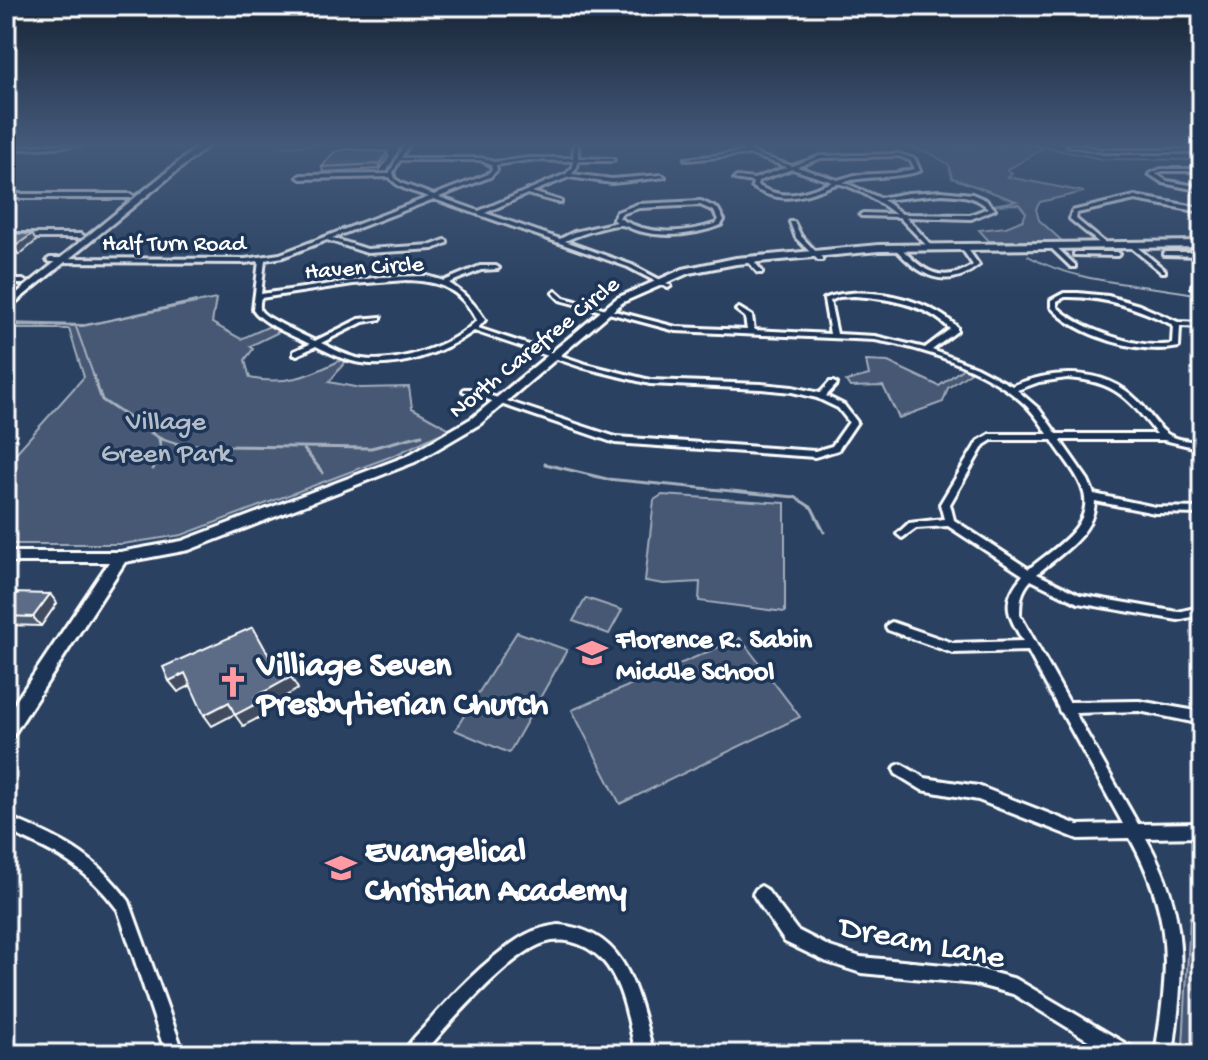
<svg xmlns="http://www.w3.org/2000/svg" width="1208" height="1060" font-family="'Gochi Hand',sans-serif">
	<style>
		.green { fill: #465975; stroke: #a2acba; stroke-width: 2 }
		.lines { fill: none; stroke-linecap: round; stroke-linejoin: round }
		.stream-far1 { stroke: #a7b1be; stroke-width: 2 }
		.stream { stroke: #a7b1be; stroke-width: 3 }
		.minor-casing { stroke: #fff; stroke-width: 6 }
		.secondary-casing { stroke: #fff; stroke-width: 6 }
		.trunk-casing { stroke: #fff; stroke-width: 6 }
		.minor { fill: #1d3557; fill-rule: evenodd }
		.secondary { fill: #1d3557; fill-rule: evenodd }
		.trunk { fill: #1d3557; fill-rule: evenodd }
		.wall { fill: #4e5d73; stroke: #fff; stroke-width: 2 }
		.shaded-wall { fill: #404c5e; stroke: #fff; stroke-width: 2 }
		.building { fill: #5b6c86; stroke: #fff; stroke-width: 2 }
		.labels { text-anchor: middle; stroke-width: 7; stroke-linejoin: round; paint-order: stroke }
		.far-street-label { font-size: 24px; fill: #fff; stroke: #1d3557 }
		.park-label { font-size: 28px; fill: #b5bdc8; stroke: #1d3557 }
		.poi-label { font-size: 28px; font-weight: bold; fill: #fff; stroke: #1d3557; text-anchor: start }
		.near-poi-label { font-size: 34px; font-weight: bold; fill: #fff; stroke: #1d3557; text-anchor: start }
		.near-street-label { font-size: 34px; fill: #fff; stroke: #1d3557 }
	</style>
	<rect width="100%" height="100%" fill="#2a4161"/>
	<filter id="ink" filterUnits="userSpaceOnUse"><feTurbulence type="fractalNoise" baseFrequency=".0125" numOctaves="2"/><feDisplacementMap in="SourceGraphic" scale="16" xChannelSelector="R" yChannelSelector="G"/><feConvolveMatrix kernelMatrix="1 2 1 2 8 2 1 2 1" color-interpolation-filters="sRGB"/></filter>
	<g filter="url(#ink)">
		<!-- green -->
		<path class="green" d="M900,145h135l9,3 -37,22 5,3 -4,4 76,15 -44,10 -4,7 3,11 23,21h-73l-10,-11 27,-3 17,-7 3,-7 -7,-9 -26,1 23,-4 -64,-23 -3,-13 -19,-12z
			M216,299l-4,24 29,16 31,-14 11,5 -33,16 3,3 -8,11 5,18c36,8 61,-3 93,-19l4,1 -18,22 31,6 49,-1 3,21 38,21 -55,26 -213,80 -60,9h-116v-80l78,-87 -15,-48h-63v-6l79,2z
			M866,361l22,1 51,24 26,-19 8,4 -25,17 -5,14 -44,16 -16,-32 -33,1 -4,-6 23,-6z
			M662,495l123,8v109l-86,-11 1,-19 -36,2 -19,-3 9,-81z
			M586,598l36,12 -13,24 -36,-13z
			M517,632l50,18 -58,103 -54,-23z
			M740,638l60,79 -180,87 -48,-94z
			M1190,917l12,2v135l-19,-8z"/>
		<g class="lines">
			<!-- stream-far1 -->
			<path class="stream-far1" d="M1033,145l69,14 100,1
				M180,147h4
				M283,147l30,-2
				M1028,256c52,29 114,27 171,39
				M6,325l77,1 113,-25
				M76,327l18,50"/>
			<!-- stream -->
			<path class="stream" d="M93,375l9,25 57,38 2,13 -8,18
				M159,438l19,6 36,2
				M219,446l152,2 51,-13
				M303,448l20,25
				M545,464l62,15 188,18 17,11 12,24"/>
			<defs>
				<path id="minor" d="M50,145h31l-75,5v-2z
					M404,145h4l-7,13h80l13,4 35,-4h44l1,-13h4v13l34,1 2,1 -2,1h-34l-1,6 -5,7 40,5 50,-4 3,2 -53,6 -43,-6 -37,15 29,9v2l-34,-9 -42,19 75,26 14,-7 43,-10 -4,-3 4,-7 21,-8 63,-3 17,8 6,11 -3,5c-26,10 -55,13 -82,6 -6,-1 -13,-6 -18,-6 -11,-1 -46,11 -56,16l67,24 38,20 1,1 -3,2 -40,-21 -194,-68 -102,39 35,11 65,-4 13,-5 2,1v2l-14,6 -66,4 -40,-13 -44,17 -18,3 -4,34 119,-17 47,-1 17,5 36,-15h16l3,2 -1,1 -17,1 -32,13c15,10 27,22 36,37l-7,8 108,36 64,16 111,4 31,3 28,6 10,-11h3l4,2 -11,12 18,9 13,17 -19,28 -23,7 -200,-14 -152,-52 1,-2h6l146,48 199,14 17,-5 17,-24 -11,-14 -21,-10 -25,-6 -31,-3 -111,-5 -69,-17 -107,-36c-30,21 -74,38 -112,32 -16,-2 -32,-10 -46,-17l-19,9h-3v-4l16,-7c-16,-8 -49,-21 -57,-35l6,-48 -14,2 -195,-1 -3,-2 3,-2 195,1 35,-5 149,-57c-13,-5 -32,-8 -39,-20l-89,2 -3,-2 3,-2 88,-1zM400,160h80l11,5 1,5 -6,5 -52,20 -31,-11 -8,-5 -2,-7zM529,160l44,1v6l-7,7 -87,37 -40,-14 51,-20 7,-7 -1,-5zM700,205l14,6 4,9 -1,3c-32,11 -69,13 -98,-5l2,-4 18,-6zM406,280c35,1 53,8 71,40 -24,26 -79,44 -115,39 -14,-2 -28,-10 -41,-16l42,-21 18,-3v-2l-22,2 -44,22c-8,-4 -51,-24 -54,-30 -2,-2 -1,-11 0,-13l92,-14z
					M735,145h6l17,10 34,11 28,-10 79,-2 16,5 5,12c-25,8 -52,4 -77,11l37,16 28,-5 33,-2 31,3 14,6 9,9 -24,10 -65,-2 25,28v2l-2,1 -30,-31 -38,-1 -1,-1 3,-2 32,1c-11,-10 -40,-27 -54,-30 -6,-1 -12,3 -18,5 -27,10 -45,14 -71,-2l1,-5 -19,-3 3,-2 17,2 33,-12 -38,-13 -62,6 -2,-1 60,-7zM899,156l12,5 4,8 -20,4 -40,2 -17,5 -41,-13 24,-9zM792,169l41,13c-30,10 -46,21 -76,3l1,-4zM941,194c18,1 34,1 47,14l-18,7 -68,-1 -19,-14z
					M1067,145h11l25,5h99v2h-99z
					M1161,169h41v2h-40l-6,3 11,7 35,6v4l-39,-8 -14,-9z
					M6,194h125l3,2 -3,2h-125z
					M1135,196l67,12v4l-67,-12 -58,13 -1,6 29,24v2l-2,1 -33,-27 2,-8z
					M790,222h4l7,14 21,22v2h-4l-22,-22z
					M6,234h75l3,2 -3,2h-75z
					M1128,243h4l33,27v2h-4l-33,-27z
					M963,244l2,1 14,20c-33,27 -61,10 -85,-18l5,-1c23,24 42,40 74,19l-13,-19z
					M1049,244h4l22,21v2h-4l-22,-21z
					M1076,252h41l3,2 -3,2 -43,-1v-2z
					M1166,252h36v4l-38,-1v-2z
					M747,258h4l11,13v2h-4l-11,-13z
					M1202,279v5l-6,3h-4v-2z
					M6,280h17l3,2 -3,2h-17z
					M556,291l8,7 112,29 71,3 -2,-13 -9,-7 3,-2 13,8 2,14 76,4 -6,-35c37,-16 105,-1 133,28v4l-25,19 44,17 36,19c41,-17 92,-19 125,14 10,9 18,25 29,33 8,7 26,8 36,10v6l-38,-9h-104l28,40 6,14 61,13 47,1v6l-47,-1 -60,-12c-1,34 -35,53 -58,73l43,21 98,17 17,-4 4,1 2,3 -2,3 -21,5 -100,-17 -47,-23c-10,11 -11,20 -11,35l49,87 70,-1 63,11v12l-63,-13 -64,2 63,111 64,-1v14l-56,1c43,77 38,132 27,216h-18c14,-87 19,-136 -25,-216l-52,1 -100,-39 -56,-10 -26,-16 -2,-4 2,-4 5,-2 24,14 53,8 100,39 45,-1 -61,-111 -2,-1 -2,-5 -30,-56 -75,2 -65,-23 -2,-3 2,-3 4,-2 61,21 70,-2c-15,-26 -23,-39 0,-66l-75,-49 -32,2 -14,10 -5,-4 12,-11 35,-4 -4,-15 38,-63 12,-7h58c-8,-12 -16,-24 -28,-34 -37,-32 -97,-52 -145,-60l-199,-9 -116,-31 -7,-7zM854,296c32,2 73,8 96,33l-25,19 -50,-12 -38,-2 -7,-33 9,-4zM1067,378c49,3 62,21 90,56h-100l-18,-25 -22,-19 22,-8zM992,440h60c9,15 23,30 30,47 16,38 -30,62 -53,82l-75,-49 -4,-16 34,-59z
					M1064,293h14l30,3 31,9 39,17 24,1v4l-22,-1 -1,21c-38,8 -103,-11 -128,-40v-7zM1065,297c39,-1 74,11 108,28l-1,19c-32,6 -91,-14 -115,-37v-6z
					M6,816c54,22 87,37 123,85l55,153h-18l-48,-144c-34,-45 -62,-57 -112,-80z
					M761,886l5,3 31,41 33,17 31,10 114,11 41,11 117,69 3,6h-25l-98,-60 -38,-10 -114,-11 -34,-11 -42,-20 -29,-43 -3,-5 3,-5z
					M558,925c73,6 79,72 96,129h-18c-7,-29 -11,-62 -28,-87 -14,-20 -40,-32 -64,-24 -34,10 -97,83 -121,111h-20c5,-11 15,-20 23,-29 27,-31 57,-63 91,-85 13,-9 26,-13 41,-15z"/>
				<path id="secondary" d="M1202,241v6l-323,4 -143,13 -47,9 -66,29 -143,122 -65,38 -226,88 -64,12 -113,175 -6,2v-23l103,-154h-103v-10h114l62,-11 225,-85 65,-38 145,-120 66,-29 53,-11 143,-13z"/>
				<path id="trunk" d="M200,145h9l-203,165v-8z"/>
			</defs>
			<!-- minor casing -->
			<use href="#minor" class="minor-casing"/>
			<!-- secondary casing -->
			<use href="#secondary" class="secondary-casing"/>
			<!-- trunk casing -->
			<use href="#trunk" class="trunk-casing"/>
			<!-- minor -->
			<use href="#minor" class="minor"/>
			<!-- secondary -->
			<use href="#secondary" class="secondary"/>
			<!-- trunk -->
			<use href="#trunk" class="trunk"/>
		</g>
		<!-- wall -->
		<path class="wall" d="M388,157l-8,12 -57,3 -1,-5z
			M6,233l26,1 4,7 -17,14h-13z
			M50,594l7,9 -16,23 -35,-1v-27z"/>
		<!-- shaded-wall -->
		<path class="shaded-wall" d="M387,152l1,5 -8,12v-5z
			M32,234l4,7 -17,14 -5,-8z
			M50,594l7,9 -16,23 -8,-9z
			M185,673l9,11 -16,8 -9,-11z
			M291,677l7,12 -35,20 3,5 -23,12 -8,-11 20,-18z
			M229,702l8,11 -25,13 -8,-11z"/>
		<!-- building -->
		<path class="building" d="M350,149l37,3 -7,12 -58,3 12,-15z
			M6,233l26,1 -18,13h-8z
			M10,593l40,1 -17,23 -27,-1v-18z
			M253,627l20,36 7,-4 11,18 -36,20 3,6 -23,12 -6,-13 -25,13 -19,-42 -16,8 -6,-14z"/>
	</g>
	<!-- sky -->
	<linearGradient id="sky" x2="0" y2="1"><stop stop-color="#172435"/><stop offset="0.49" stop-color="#445a7b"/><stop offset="1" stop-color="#445a7b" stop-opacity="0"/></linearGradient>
	<rect width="1208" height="294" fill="url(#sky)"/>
	<!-- icons -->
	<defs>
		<symbol id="school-bare" viewBox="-9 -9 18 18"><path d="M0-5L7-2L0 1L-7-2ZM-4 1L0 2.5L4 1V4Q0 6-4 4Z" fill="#ff9aa2" stroke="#1d3557" stroke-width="2.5" paint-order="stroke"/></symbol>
		<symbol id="church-bare" viewBox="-9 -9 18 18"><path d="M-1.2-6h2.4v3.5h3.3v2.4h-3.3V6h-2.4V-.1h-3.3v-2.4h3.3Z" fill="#ff9aa2" stroke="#1d3557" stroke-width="2.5" paint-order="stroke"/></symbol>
	</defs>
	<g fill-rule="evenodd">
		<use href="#school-bare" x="570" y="631" width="44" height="44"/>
		<use href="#church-bare" x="211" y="660" width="44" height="44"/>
		<use href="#school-bare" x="319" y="846" width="44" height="44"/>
	</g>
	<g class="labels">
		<!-- far-street labels -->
		<g class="far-street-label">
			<text x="174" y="250">Half Turn Road</text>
			<text transform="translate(364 266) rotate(-4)" y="8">Haven Circle</text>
			<text transform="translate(533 346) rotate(-39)" y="8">North Carefree Circle</text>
		</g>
		<!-- park labels -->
		<g class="park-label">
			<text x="166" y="429">Village<tspan x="166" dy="32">Green Park</tspan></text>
		</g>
		<!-- poi labels -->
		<g class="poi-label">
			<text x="616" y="647">Florence R. Sabin<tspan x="616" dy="32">Middle School</tspan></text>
		</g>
		<!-- near-poi labels -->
		<g class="near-poi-label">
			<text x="257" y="674">Villiage Seven<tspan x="257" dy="39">Presbytierian Church</tspan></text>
			<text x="365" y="860">Evangelical<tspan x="365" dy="39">Christian Academy</tspan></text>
		</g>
		<!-- near-street labels -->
		<g class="near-street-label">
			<text transform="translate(923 939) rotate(11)" y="12">Dream Lane</text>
		</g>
	</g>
	<!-- margin -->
	<rect width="1208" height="1060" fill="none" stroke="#1d3557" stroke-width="32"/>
	<rect x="16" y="16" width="1176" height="1028" fill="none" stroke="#fff" stroke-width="3" filter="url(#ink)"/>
</svg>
